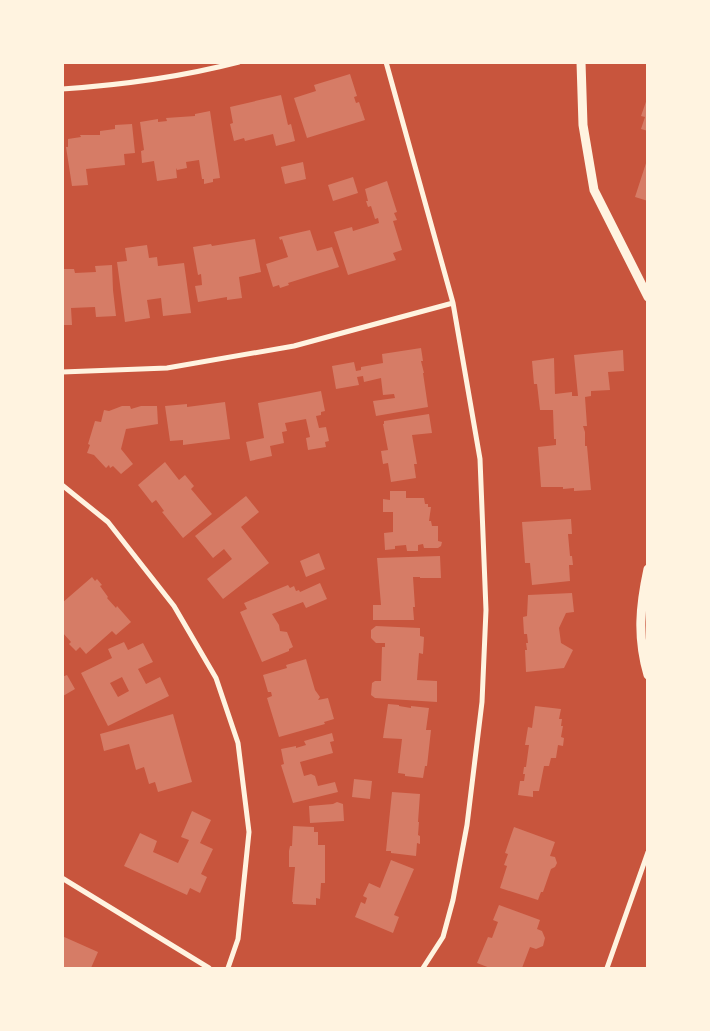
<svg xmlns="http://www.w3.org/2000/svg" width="710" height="1031" font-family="'Titillium Web',sans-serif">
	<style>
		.building { fill: #d67c66; fill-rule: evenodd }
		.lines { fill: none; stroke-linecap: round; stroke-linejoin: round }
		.minor { stroke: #fff3e0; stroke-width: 5 }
		.tertiary { stroke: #fff3e0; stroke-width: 9 }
	</style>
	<rect width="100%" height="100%" fill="#c8553d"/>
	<!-- building -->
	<path class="building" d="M350,74l7,22 -3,1 2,6 3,-1 6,18 -58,18 -13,-40 22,-7 -2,-6z
		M281,95l7,30 3,-1 4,17 -19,5 -3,-12 -28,7 -1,-3 -10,3 -4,-17 3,-1 -3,-16z
		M648,96v35l-7,-2 4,-12 -4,-1z
		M210,111l10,67 -7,1v3l-9,2v-5h-2l-3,-19 -13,2 1,6 -10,2 -1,-2 1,10 -20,3 -3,-20 -12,2 -1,-12 3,-1 -4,-28 18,-3v3l9,-1 -1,-3 29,-2v-2z
		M132,124l3,29 -11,1 1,11 -39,4 2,16 -16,1 -6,-39h2v-8l13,-2 -1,-2h20v-4l15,-2v-4z
		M648,157v44l-13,-4z
		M303,162l3,17 -21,5 -4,-17z
		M353,177l5,16 -25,8 -5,-16z
		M387,181l10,31 -3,1 3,7 -4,1 9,29 -9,3 3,7 -48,15 -14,-43 18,-5 1,4 26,-8 -1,-5 -3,1 -4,-13 -3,1 -2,-6h2l-3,-12z
		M310,230l7,21 15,-4 7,20 -51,16 1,2 -9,3 -1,-3 -6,2 -7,-23 22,-7 -6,-18 -2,1 -1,-3z
		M255,239l6,33 -22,5 3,21 -15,2v-3l-29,5 -3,-16 7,-1 -1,-11 -3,1 -5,-28 18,-3 1,2z
		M147,245l2,13 8,-1 1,9 26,-3 7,50 -28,3 -2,-18 -14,2 3,18 -25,4 -8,-60 10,-1 -2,-13z
		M112,265l1,25 3,26 -20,1 -1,-10 -24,1 1,17h-10v-56h12l1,4 21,-1 -1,-6z
		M421,348l2,13h-2l3,12h-1l5,34 -52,9 -3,-15 22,-3 -1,-4 -11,1 -2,-17 -17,4 -1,-6 -6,1 2,8 -23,4 -4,-23 22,-4 2,9 5,-1v-3l22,-4 -1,-9z
		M623,350l1,21 -16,1 2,18 -19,1v5l-6,1 2,29h-4l2,6v14h2l4,44 -17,1v-3l-11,1v-2h-22l-3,-40 18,-2v-6h-2l-1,-29h-13l-3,-26h-3l-2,-23 22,-3 1,36 17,-2v4h6l-4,-41z
		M321,391l4,20 -4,1v3l-5,1 3,12 7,-1 3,14 -4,1 1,5 -18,3 -2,-12 4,-1 -4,-18 -21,4 2,8 -5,1 2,11 -14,3 2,10 -22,5 -4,-19 18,-4 -6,-35z
		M225,402l5,37 -47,6v-5l-13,1 -5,-35 22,-2v3z
		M122,406h8l1,3 10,-3h16l1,18 -32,5 -5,20 12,15 -12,10 -8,-8 -3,2 -1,-3 -3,3 -12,-13 -7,-2 3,-8 -2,-1 7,-23 6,1 3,-12 5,1z
		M429,414l3,19 -20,2 5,29h-3l2,14 -25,4 -3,-19 -5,1 -2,-13 7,-1 -5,-26h1v-3z
		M165,462l14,18 6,-5 9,11 -3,3 21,25 -29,24 -21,-26 2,-1 -8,-11 -4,3 -14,-18z
		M390,491h16v7h18l1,6h3v3h3l-2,14h2l1,5h6v15l4,1 -1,4 -3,2h-14l-1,-4 -5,1v6h-11l-1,-6 -11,1v3l-10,1 -1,-17 9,-1v-20h-10v-13l7,1z
		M246,496l13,16 -18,15 28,36 -46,36 -16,-20 25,-20 -8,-10 -11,9 -18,-22z
		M571,519l1,15h-4l2,22h2l1,9h-4l1,16 -38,4 -2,-22h-5l-3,-41z
		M319,553l6,16 -19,8 -6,-16z
		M440,556l1,22h-21v-1h-7l2,30h-2l1,13h-41v-15h8l-4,-47z
		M92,577l3,4 2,-2 5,6 -2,1 8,11 -1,1 9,10 1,-2 14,16 -15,13 -4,-4 -26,23 -6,-7 -4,4 -7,-7 2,-2 -9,-10v-29z
		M320,583l7,16 -21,9 -3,-6 -31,12 7,11 1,6 7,1 6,15 -4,2v2l-27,11 -22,-50 7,-3 -3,-6 44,-18 2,3 4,-2 2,5 3,-1 1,2z
		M572,593l2,19 -8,1 -7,15 2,15 12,7 -9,18 -38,4 -1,-22h2l-1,-7h2l-1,-9h-3l-1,-17 4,-1 1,-21z
		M376,626l44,2v8l4,1 -1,17 -4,-1 -2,27 20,1v21l-62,-4 -4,-3 1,-12 3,-2h6l1,-34h3v-4h-9l-5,-5v-8z
		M124,642l4,8 15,-7 10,19 -15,7 8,15 14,-7 9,19 -61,30 -27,-53 31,-15 -4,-9zM122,677l7,14 -11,6 -8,-14z
		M306,659l9,31 5,7 -2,3 10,-2 6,21 -10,3 1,2 -46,13 -12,-39 5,-2 -1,-4h-3l-5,-17 24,-7 -1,-3z
		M67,675l8,14 -12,7 -1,-19z
		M388,704l11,1v1l12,2v-2l18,2 -3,22h5l-4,36h-2l-2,12 -18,-2v-2l-7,-1 4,-34 -19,-1z
		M535,706l26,3 -2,10h3l-1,7h2l-2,11 3,1 -1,8 -5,-1 -2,13h-5l-2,8h-5l-5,25h-6v6l-15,-2 2,-14h4l1,-7h-2l1,-7h2l3,-22h-4l3,-18 4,1z
		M173,714l19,68 -34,10 -3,-10 -6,2 -5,-17 -8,3 -7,-26 -25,7 -4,-17z
		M332,733l2,8 -4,1 3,11 -33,9 4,14 7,-2 4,2 3,10 17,-4 3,10 -45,11 -12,-38 3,-1 -3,-15 15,-3v2l10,-3 -2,-4z
		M354,779l18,2 -2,18 -18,-2z
		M392,792l28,2 -2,28h1l-1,13 2,1v8l-3,-1 -1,13 -25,-3v-2h-5z
		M337,802l6,2 1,17 -34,2 -1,-17 24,-2z
		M192,811l19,9 -11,23 13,6 -12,25 6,3 -7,16 -10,-5 -3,7 -63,-29 16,-33 17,8 -4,11 25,11 11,-23 -8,-3z
		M293,826l21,1v5h4v13h7v38h-4l-1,16 -4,-1v7l-23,-1v-2h-1l3,-35h-6v-16l1,-5h2z
		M514,827l41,15 -5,14 5,1 2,6 -2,4 -4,2 -8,23h-2l-3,8 -38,-12 7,-22 -3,-1 4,-11 -3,-1z
		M391,860l23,9 -20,46 5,2 -6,16 -38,-16 6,-15 4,2 2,-6 -4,-2 6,-13 11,5z
		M499,905l41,15 -3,9 5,2 3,7 -2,8 -7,3 -6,-2 -8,21h-32l-13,-5 11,-26 4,1 6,-16 -5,-2z
		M62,936l36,16 -7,16h-29z"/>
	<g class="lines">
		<!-- minor -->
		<path class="minor" d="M386,62l67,241 27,156 6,151 -4,92 -15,123 -14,75 -10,37 -20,31
			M62,89c60,-4 119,-12 177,-27
			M62,372l105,-4 127,-22 159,-43
			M62,485l46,37 66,84 42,72 22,65 11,89 -11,107 -10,29
			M62,878l147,90
			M607,968l41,-116"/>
		<!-- tertiary -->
		<path class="tertiary" d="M581,62l2,63 11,65 54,107
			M648,569c-8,37 -11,68 0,106"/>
	</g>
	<!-- border -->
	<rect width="710" height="1031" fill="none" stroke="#fff3e0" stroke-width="128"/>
</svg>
